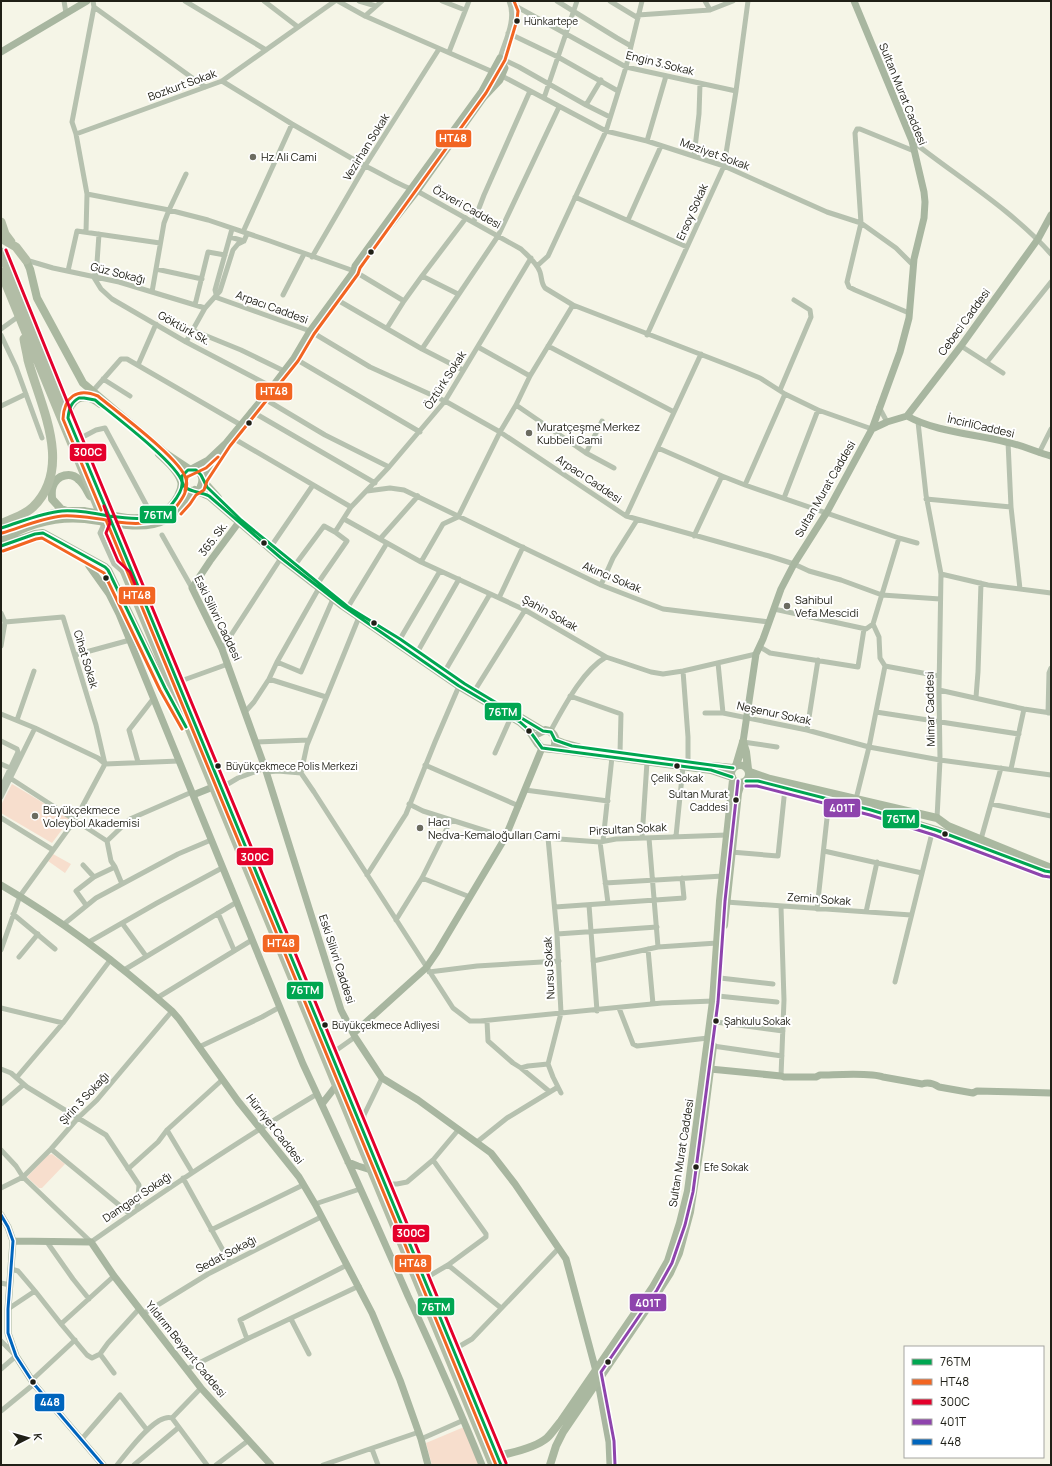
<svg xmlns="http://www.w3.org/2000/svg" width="1052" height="1466" font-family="Manrope,sans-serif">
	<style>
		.green { fill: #f7decd }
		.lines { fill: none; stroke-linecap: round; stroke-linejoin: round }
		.street { stroke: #b6c1af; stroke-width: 5 }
		.secondary { stroke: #a8b6a0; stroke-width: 7 }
		.primary { stroke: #aab8a0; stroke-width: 8 }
		.highway { stroke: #b2bda6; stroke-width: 9 }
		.primary-bridge { stroke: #aab8a0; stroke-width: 8 }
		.bus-1-casing { stroke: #fff; stroke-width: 6 }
		.bus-2-casing { stroke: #fff; stroke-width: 6 }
		.bus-3-casing { stroke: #fff; stroke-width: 6 }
		.bus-4-casing { stroke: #fff; stroke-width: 6 }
		.bus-5-casing { stroke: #fff; stroke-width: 6 }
		.bus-1 { stroke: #00a651; stroke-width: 3 }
		.bus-2 { stroke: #f26522; stroke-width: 3 }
		.bus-3 { stroke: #e4002b; stroke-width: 3 }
		.bus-4 { stroke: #8e44ad; stroke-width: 3 }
		.bus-5 { stroke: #0065bd; stroke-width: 3 }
		.bus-dot { fill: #202017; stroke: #fff; stroke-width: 1.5 }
		.poi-dot { fill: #6b6b60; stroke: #fff; stroke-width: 1.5 }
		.labels { text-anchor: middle; stroke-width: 4; stroke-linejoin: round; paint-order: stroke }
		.bus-label { font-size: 10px; fill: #202017; stroke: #fff; text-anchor: start }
		.street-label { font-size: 11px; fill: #202017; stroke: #fff }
		.poi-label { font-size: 11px; fill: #202017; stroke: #fff; text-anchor: start }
		.line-badge { stroke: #fff; stroke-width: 1.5 }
		.badge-label { font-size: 11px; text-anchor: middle; font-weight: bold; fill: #fff }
	</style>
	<rect width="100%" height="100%" fill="#f5f5e7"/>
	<!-- green -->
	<path class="green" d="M12,784l58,35 -18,24 -51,-30v-8z
		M53,854l18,10 -6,9 -17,-12z
		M52,1154l13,10 -23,24h-3l-12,-11 21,-22z
		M464,1427l16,38h-48l-6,-22z"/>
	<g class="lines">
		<!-- street -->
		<path class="street" d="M64,1l2,12
			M185,1l81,49
			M264,1l34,26
			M338,1l27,15 128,56
			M359,1l17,5
			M442,1l23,9
			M509,1c8,18 -4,40 -9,57l19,9 67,38 24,12
			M557,1l60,37 14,8
			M610,1l28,17
			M705,1l5,9
			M510,3l116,64 110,24
			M94,7l111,80
			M638,15l72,-5 23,-9
			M365,16l17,-15
			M508,33l50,24 60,34
			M449,52l20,-51
			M493 74a5 5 0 1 1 10 0a5 5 0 1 1-10 0Z
			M502,76l104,55 41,10 77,25 103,46 34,11 35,25 17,17
			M222,81l70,43 73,42c18,8 34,20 52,25l104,58c7,7 16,14 19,23 2,6 1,11 5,16l28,17 163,63 24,10 25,16
			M544,98l33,-97
			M586,105l15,-25
			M76,134l-4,-12 22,-115 -1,-6
			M647,141l19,-65
			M912,141c47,37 100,69 139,113
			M694,156l5,-42 1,-30
			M87,194l82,16 39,10 62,21 84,30 50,30
			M575,197l112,50
			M628,220l33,-74
			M474,221l10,-26 46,-104
			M86,232l1,-38 -11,-60 146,-53 113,-80
			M243,232l49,-108
			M230,237l14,4
			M312,257l53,-91 74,-117
			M26,260l27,8 66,14 86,26
			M537,266l11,-10 58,-125 20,-64 16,-66
			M156,269l46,10
			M68,271l9,-40 83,12
			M93,276l8,13 11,10 74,43 86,45
			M422,276l44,-58
			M96,277l3,-43
			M152,292l12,-69 5,-13 17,-36
			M216,294l-1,-4 17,-61
			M283,295l21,-41
			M215,297l95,34 60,36 75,34 55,31 126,84 143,40 25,8 15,7 32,9 41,15 58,4
			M334,298l88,51 41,21
			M195,305l13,-53 17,3
			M909,313l-54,-23 -6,-3 -2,-5 14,-59 -6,-90 2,-4h3l54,22
			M387,328l17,-27 18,-25 36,18
			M1,329l18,-13
			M192,330l49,20 43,21
			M1,335l15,32 26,71
			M647,335l77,-169 12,-75 12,-90
			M186,342l19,-34 15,-17 13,-41 5,-6 6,-3 3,-7
			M548,346l126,66
			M961,346l42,27
			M478,347l52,29
			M422,349l76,-113 61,-129
			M294,358l126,74
			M987,362l64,-80
			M138,365l18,-41
			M103,379l27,17
			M780,390l31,-73 -1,-7 -16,-10
			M92,392l29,-33h6l114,66
			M263,398l62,37 64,32
			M516,405l70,48
			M1,406l25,-12
			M879,407l8,15
			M818,410l-33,-16 -40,91 154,53 18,5
			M251,411l124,72
			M602,421l-16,32 28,15
			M918,422l8,73 15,79 -2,116 1,70 -3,58
			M231,437l120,70
			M77,440l19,-10 9,-2 44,82
			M1008,442l3,65 9,82
			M658,448l64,28
			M1039,453l12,-24
			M367,491l23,-3 14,2 197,95 62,24 106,13
			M784,498l34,-88 54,19
			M926,499l85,8
			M626,516l75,-162
			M344,519l77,43 104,48 81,47 45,15 12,2 20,-3 73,-17
			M104,524l-4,9 14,31 9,8
			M162,535l30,53
			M694,536l28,-60 23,9
			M380,539l38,-43
			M272,545l41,-60
			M421,562l22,-38 15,-7 42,-85 16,-27 14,-29 43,-71
			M295,565l29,-39 11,6
			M941,574l47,11 63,8
			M318,583l29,-42 -12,-9 16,-25 38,-40 56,-66 86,-143
			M601,585l12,-27 24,-38
			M499,598l24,-51
			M348,607l39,-64
			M774,609l92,20 7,-5 26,-86
			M1,613l4,9 -4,24
			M5,622l58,-5 33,108 9,39
			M400,639l40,-68
			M760,647l10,6 88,14 6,-38
			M222,649l59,-91
			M418,651l41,-72
			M75,655l55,-15
			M277,662l24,10 32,-73
			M718,663l5,50 84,17 62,17 71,13 111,15
			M885,666l54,10
			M445,671l45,-77
			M683,671l5,66v26
			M269,679l57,18
			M178,682l50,-18
			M475,690l50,-80
			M939,690l85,19 27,4
			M570,696l51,18 -1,39
			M976,697l2,-25 3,-89
			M245,712l9,-10 15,-23 8,-17 42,-74
			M876,712l143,22
			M705,713h18
			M1048,713l1,-40 2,-5
			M1,714l34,14 63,30 7,6
			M17,720l17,-49
			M807,730l11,-70
			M550,732c14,-25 32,-61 56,-75
			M1,741l16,8 1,3 -17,36
			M256,742l53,-2
			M743,742l34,5
			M495,753l16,-36
			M138,762l-9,-32 24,-31
			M1,764l9,4
			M105,764l74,-3
			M425,765l94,41
			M1011,769l13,-60
			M267,772l11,-1 23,2
			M301,773l13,19 139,216 17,13h10l182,-18 51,-2
			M301,773l6,-28 52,-128
			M10,778l97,63
			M221,788l17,-10 27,-10
			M525,790l83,11
			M1,797l34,-69
			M856,799l13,-52 16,-81 -5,-8 -1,-21 -6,-13
			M409,804l14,7 82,26
			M991,804l60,12
			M1,818l52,32
			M506,835l94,7 16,-3 111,-4
			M676,836l7,-69
			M548,838l9,96 4,79 -13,51 5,13 8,16
			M642,838l5,-76
			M649,838l9,109
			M981,839l20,-71
			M107,841l23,-22 62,-27
			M603,841l9,-84
			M600,842l8,61
			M824,851l98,22
			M731,852l47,4 7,-68
			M83,865l11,12 21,-10 -4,-6 -4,-20
			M115,867l7,17
			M367,875l39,-61 29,-72 24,-56
			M422,878l48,19
			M605,883l118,-7
			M726,902l185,13
			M86,905l-10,-14 18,-14
			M589,905l8,106
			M555,907l129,-9 -2,-20
			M781,907l3,93 -3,76
			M817,909l12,-109
			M866,912l11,-50
			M218,913l16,37
			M13,914l42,35
			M396,920l26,-42 29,-58
			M122,923l24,33
			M64,924l32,-26 82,-44 33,-14
			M557,934l100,-7
			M89,942l68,-39 65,-35
			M648,949l5,55
			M1,950l19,-54 55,-76 30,-56
			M19,957l19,-23
			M593,961l65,-14 59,-4
			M124,970l113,-68
			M429,972l48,-6 82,-5
			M720,978l53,6
			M895,982l38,-153
			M718,996l59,6
			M157,998l95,-58
			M1,1008l62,15
			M619,1008l14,36 4,2 71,-8
			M487,1021l1,20 25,22 8,5 7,-2 20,-2
			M716,1022l67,9
			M713,1046l69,10
			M199,1047l63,-30 18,-10
			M331,1054l24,-17
			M521,1068l29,24
			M1,1069l10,4 16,14 79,48 33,50 -2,25
			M17,1077l46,-54 48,-64
			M1,1104l22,-19
			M363,1126l1,-11 18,-37
			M167,1130l25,42
			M477,1142l30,-24 51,-31
			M51,1149l79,65
			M1,1150l15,16 7,11 68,65c74,-52 149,-102 226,-148
			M128,1169l30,-27 9,-12 55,-50
			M183,1178l47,85
			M385,1184h12l10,-2 26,-22 26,-31
			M1,1188l22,-11 28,-28 27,-31 19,-18 75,-89
			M315,1204l45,-15
			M211,1230l92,-45
			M47,1242l26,37 16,20
			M448,1265l53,43
			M11,1269l7,2 17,20
			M424,1279l24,-14 38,-28v-3l-53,-74
			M1,1283l9,2
			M8,1309l27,-18 26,33 26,31 5,3 8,-4
			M143,1314l65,-40 113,-57
			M291,1319l18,35
			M61,1324l53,-48
			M247,1339l-7,-19 107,-55
			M1,1341l15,15 -15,13
			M453,1350l19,-11 87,-91
			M187,1369l60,-30 112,-53
			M114,1373l-14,-19 8,-11 31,-34
			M32,1380l43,-40
			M1,1411l33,-27
			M172,1418l35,47
			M172,1418l29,-30
			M421,1439l43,-19
			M81,1440l39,-45 27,35
			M372,1449l6,16
			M117,1465c9,-11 39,-53 55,-47
			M134,1465l44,-37
			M216,1465l33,-25
			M323,1465l96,-33"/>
		<!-- secondary -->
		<path class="secondary" d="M1,52l86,-51
			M907,416l54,-70 77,-107 13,-24
			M907,416c29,16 68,18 99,26 16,3 30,10 45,14
			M872,429l15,-7 20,-6
			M191,469l17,-9 18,-17 46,-56 22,-29 16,-27 44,-60 63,-80 67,-94 16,-17 5,-12 -5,-10 -18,33 -127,175 -1,5
			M203,479l10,-14 9,-15
			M239,522l-29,39 -18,27 30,61 43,119 76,242 14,27 27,41 36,22 73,53 24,31 51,75 30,112
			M84,556l5,10 20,28 10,20 184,450c36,77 71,154 105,232 26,56 51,112 74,169
			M743,742l13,-88 7,-15 18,-50 13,-25 33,-52 45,-83 28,-77 9,-34 5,-59 10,-41 1,-16 -1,-10 -12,-51 -58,-140
			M193,795l20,-8
			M1,885c62,36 118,79 171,126l7,8 59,82 61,76 16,27 57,109 28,67 21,59 7,26
			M354,1033l72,-65 11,-16 68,-114 37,-90
			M710,1069l71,7 3,1h32l4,-2c14,0 51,-3 63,2l39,7c6,-2 11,-1 17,3l34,6 4,-2 74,2
			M322,1104l14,-18
			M348,1162l10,4 13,4
			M1,1215l7,12 5,14 -5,68v24l8,23 18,28 69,81
			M13,1241l78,1 23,34 87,112 70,77
			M598,1382l11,60 1,23"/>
		<!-- primary -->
		<path class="primary" d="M26,260l4,9 7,29 46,85 82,70 24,16
			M68,418c1,-20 16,-27 32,-14
			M185,471c11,-5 21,3 16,15
			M203,481l15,17
			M195,490l14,6 72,62 62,48 116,80 61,36 9,8 9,14 4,4 20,2 149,20 21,7
			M67,511l-6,-2 -9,-10c0,-4 -1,-9 1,-13 4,-11 18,-15 26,-6 5,4 8,11 11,16
			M127,518c22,1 40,-1 51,-22 2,-5 5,-10 3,-15 -3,-10 -14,-20 -22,-27
			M127,525c34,3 47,-6 65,-34
			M1,528l60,-17h22
			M1,540c25,-15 54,-24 84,-21
			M1,546l34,-12 8,-1 62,34 3,3 57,118 19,35
			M518,716l25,15
			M539,733l6,-3c8,1 12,7 10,14
			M555,740l8,3 15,4
			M743,742l3,10 2,17
			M731 774a9 9 0 1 1 18 0a9 9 0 1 1-18 0Z
			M712,766l21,2
			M736,766l7,-24
			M750,772l20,7 167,39 11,8 103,42
			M746,781h12l71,19 42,10 65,20 109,41 6,1
			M724,925l14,-132 3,-10
			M497,1456c15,-3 38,-8 50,-18 5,-5 9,-11 14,-17l92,-134 15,-26 12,-38 8,-32 25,-190 7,-100 13,-121
			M550,1465l6,-19 7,-14 93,-137 14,-22 9,-20 11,-41 11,-71 12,-95"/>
		<!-- highway -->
		<path class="highway" d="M1,222l4,12 6,8
			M1,238l15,9 10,13
			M1,252l67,166 433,1047
			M1,272l492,1193
			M1,524c10,-5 24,-9 32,-17 41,-40 7,-102 -5,-147 -1,-7 -3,-14 -4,-21"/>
		<!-- primary-bridge -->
		<path class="primary-bridge" d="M83,511l44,7
			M85,519l42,6"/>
		<defs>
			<path id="bus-1" d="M79,398h5l11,2c17,14 83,64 87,82 1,8 -5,16 -10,22 -15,19 -42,15 -63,12l-41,-98c1,-9 3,-16 11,-20z
				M109,516l392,949
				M1,528c20,-6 40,-15 61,-17 16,-1 32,2 47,5
				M1,546l34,-12 8,-1 62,34 3,3 57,118 21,39
				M732,777l-21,-7 -169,-22 -13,-18 -9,-8 -61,-36 -116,-80 -62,-48 -72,-62c-12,-6 -29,-3 -27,-20l6,-6h8l5,5 6,12 34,33 107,87 52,32 65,45 78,47 8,1 4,8 17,6 161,22
				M746,781h12l113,29 65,20 109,41 6,1"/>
			<path id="bus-2" d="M185,491l2,-14 19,-9 12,-11
				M101,510l-38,-91c1,-22 14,-32 35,-23 19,16 83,63 88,83 3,11 -4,20 -10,28 -14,18 -38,18 -59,15
				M181,514l9,-10 6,-9 8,-5 3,-9 23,-35 68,-85 16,-27 44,-60 2,-6 126,-175 19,-33 12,-40 1,-9 -4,-10
				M2,533c20,-6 40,-15 60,-17 15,-1 29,2 44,4l390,945
				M3,551l33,-12 6,-1 62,35 56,117 22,39"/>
			<path id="bus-3" d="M6,250l67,166 433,1047
				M104,506l6,17 -4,10 12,28 12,11 5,12"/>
			<path id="bus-4" d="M746,786h11l113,29 64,20 109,41 7,1
				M615,1465l-1,-24 -13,-69 56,-82 15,-27 13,-38 8,-33 25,-190 7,-101 13,-120"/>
			<path id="bus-5" d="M1,1215l7,12 5,14 -5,68v24l8,23 18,28 69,81"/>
		</defs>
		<!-- bus-1 casing -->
		<use href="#bus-1" class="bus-1-casing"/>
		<!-- bus-2 casing -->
		<use href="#bus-2" class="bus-2-casing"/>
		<!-- bus-3 casing -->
		<use href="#bus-3" class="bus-3-casing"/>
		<!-- bus-4 casing -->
		<use href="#bus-4" class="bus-4-casing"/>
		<!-- bus-5 casing -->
		<use href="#bus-5" class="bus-5-casing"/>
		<!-- bus-1 -->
		<use href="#bus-1" class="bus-1"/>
		<!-- bus-2 -->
		<use href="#bus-2" class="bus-2"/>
		<!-- bus-3 -->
		<use href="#bus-3" class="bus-3"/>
		<!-- bus-4 -->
		<use href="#bus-4" class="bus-4"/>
		<!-- bus-5 -->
		<use href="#bus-5" class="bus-5"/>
	</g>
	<!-- markers -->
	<g class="bus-dot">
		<circle cx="517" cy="21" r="3.5"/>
		<circle cx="371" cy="252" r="3.5"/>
		<circle cx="249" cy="423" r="3.5"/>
		<circle cx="264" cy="543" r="3.5"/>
		<circle cx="106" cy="578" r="3.5"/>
		<circle cx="374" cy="623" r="3.5"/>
		<circle cx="529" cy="731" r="3.5"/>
		<circle cx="218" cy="766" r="3.5"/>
		<circle cx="677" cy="766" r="3.5"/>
		<circle cx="736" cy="800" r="3.5"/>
		<circle cx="945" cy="834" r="3.5"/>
		<circle cx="716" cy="1021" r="3.5"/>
		<circle cx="325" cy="1025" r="3.5"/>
		<circle cx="696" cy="1167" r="3.5"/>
		<circle cx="608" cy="1362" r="3.5"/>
		<circle cx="33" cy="1382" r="3.5"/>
	</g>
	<g class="poi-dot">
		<circle cx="253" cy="157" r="4"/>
		<circle cx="529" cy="433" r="4"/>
		<circle cx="787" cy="606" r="4"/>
		<circle cx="35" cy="816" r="4"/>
		<circle cx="420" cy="828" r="4"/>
	</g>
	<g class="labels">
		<!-- bus labels -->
		<g class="bus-label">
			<text x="524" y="25">Hünkartepe</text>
			<text x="226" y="770">Büyükçekmece Polis Merkezi</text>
			<text x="677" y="782" text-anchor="middle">Çelik Sokak</text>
			<text x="728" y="798" text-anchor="end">Sultan Murat<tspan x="728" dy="13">Caddesi</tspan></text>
			<text x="724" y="1025">Şahkulu Sokak</text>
			<text x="332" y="1029">Büyükçekmece Adliyesi</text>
			<text x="704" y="1171">Efe Sokak</text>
		</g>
		<!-- street labels -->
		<g class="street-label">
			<text transform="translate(660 63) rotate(14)" y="4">Engin 3.Sokak</text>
			<text transform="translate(182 85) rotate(-20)" y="4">Bozkurt Sokak</text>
			<text transform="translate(903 94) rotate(68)" y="4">Sultan Murat Caddesi</text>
			<text transform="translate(366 147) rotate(-58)" y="4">Vezirhan Sokak</text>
			<text transform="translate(715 154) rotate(20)" y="4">Meziyet Sokak</text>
			<text transform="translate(467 207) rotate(29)" y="4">Özveri Caddesi</text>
			<text transform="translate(692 212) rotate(-66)" y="4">Ersoy Sokak</text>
			<text transform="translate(118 273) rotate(14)" y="4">Güz Sokağı</text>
			<text transform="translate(272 307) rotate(20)" y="4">Arpacı Caddesi</text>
			<text transform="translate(964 322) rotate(-54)" y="4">Cebeci Caddesi</text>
			<text transform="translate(184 328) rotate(29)" y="4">Göktürk Sk.</text>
			<text transform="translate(445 380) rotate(-57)" y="4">Öztürk Sokak</text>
			<text transform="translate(981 426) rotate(13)" y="4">İncirliCaddesi</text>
			<text transform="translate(589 479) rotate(34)" y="4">Arpacı Caddesi</text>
			<text transform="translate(825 489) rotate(-60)" y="4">Sultan Murat Caddesi</text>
			<text transform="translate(213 539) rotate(-53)" y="4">365. Sk.</text>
			<text transform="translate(612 577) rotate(23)" y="4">Akıncı Sokak</text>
			<text transform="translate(550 613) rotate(29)" y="4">Şahin Sokak</text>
			<text transform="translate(218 618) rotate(64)" y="4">Eski Silivri Caddesi</text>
			<text transform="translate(86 659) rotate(73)" y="4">Cihat Sokak</text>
			<text transform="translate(930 709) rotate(-91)" y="4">Mimar Caddesi</text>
			<text transform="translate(774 713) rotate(12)" y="4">Neşenur Sokak</text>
			<text transform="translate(628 829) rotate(-3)" y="4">Pirsultan Sokak</text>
			<text transform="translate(819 899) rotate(4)" y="4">Zemin Sokak</text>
			<text transform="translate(337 959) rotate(72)" y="4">Eski Silivri Caddesi</text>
			<text transform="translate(549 968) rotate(-93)" y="4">Nursu Sokak</text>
			<text transform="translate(84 1098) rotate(-47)" y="4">Şirin 3 Sokağı</text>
			<text transform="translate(275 1129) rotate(52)" y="4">Hürriyet Caddesi</text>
			<text transform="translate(681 1153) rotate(-81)" y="4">Sultan Murat Caddesi</text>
			<text transform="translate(137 1197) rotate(-34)" y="4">Damgacı Sokağı</text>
			<text transform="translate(226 1254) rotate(-28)" y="4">Sedat Sokağı</text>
			<text transform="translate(186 1349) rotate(51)" y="4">Yıldırım Beyazıt Caddesi</text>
		</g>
		<!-- poi labels -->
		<g class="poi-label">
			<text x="261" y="161">Hz Ali Cami</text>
			<text x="537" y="431">Muratçeşme Merkez<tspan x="537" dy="13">Kubbeli Cami</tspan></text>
			<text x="795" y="604">Sahibul<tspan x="795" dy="13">Vefa Mescidi</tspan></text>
			<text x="43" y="814">Büyükçekmece<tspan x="43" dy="13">Voleybol Akademisi</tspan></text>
			<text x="428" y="826">Hacı<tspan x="428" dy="13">Nedva-Kemaloğulları Cami</tspan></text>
		</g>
	</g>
	<g class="line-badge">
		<rect x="435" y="129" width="37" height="19" rx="4" fill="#f26522"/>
		<rect x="255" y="382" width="38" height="19" rx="4" fill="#f26522"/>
		<rect x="69" y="443" width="38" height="19" rx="4" fill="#e4002b"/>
		<rect x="139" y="505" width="38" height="19" rx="4" fill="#00a651"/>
		<rect x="118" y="586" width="38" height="19" rx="4" fill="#f26522"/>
		<rect x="484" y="702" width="38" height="19" rx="4" fill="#00a651"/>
		<rect x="823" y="798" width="38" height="20" rx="4" fill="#8e44ad"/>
		<rect x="882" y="809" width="38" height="20" rx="4" fill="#00a651"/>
		<rect x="236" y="847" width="38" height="19" rx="4" fill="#e4002b"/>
		<rect x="262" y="934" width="38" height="19" rx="4" fill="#f26522"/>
		<rect x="286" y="981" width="38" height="19" rx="4" fill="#00a651"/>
		<rect x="392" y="1224" width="38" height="19" rx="4" fill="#e4002b"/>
		<rect x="394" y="1254" width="38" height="19" rx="4" fill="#f26522"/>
		<rect x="629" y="1293" width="38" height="19" rx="4" fill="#8e44ad"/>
		<rect x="417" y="1297" width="38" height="19" rx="4" fill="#00a651"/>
		<rect x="34" y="1393" width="31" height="19" rx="4" fill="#0065bd"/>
	</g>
	<g class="badge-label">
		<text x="453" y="142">HT48</text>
		<text x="274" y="395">HT48</text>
		<text x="88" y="456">300C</text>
		<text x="158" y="519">76TM</text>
		<text x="137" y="599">HT48</text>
		<text x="503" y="716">76TM</text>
		<text x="842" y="812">401T</text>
		<text x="901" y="823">76TM</text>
		<text x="255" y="861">300C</text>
		<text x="281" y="947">HT48</text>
		<text x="305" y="994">76TM</text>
		<text x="411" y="1237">300C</text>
		<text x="413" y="1267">HT48</text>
		<text x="648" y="1307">401T</text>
		<text x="436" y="1311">76TM</text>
		<text x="50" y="1406">448</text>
	</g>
	<!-- border -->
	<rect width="1052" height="1466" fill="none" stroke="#202017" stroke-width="4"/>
	<!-- legend -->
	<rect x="904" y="1346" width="140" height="112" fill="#ffffff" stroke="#a6a6a2"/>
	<rect x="912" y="1359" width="20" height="6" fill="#00a651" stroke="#a6a6a2"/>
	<text x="940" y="1366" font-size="12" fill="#202017">76TM</text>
	<rect x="912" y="1379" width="20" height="6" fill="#f26522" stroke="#a6a6a2"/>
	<text x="940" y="1386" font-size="12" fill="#202017">HT48</text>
	<rect x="912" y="1399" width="20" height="6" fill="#e4002b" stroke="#a6a6a2"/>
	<text x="940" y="1406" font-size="12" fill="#202017">300C</text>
	<rect x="912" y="1419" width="20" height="6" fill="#8e44ad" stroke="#a6a6a2"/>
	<text x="940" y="1426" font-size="12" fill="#202017">401T</text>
	<rect x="912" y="1439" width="20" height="6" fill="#0065bd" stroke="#a6a6a2"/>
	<text x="940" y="1446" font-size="12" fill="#202017">448</text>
	<!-- north arrow -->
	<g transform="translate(28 1438) rotate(84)" stroke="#ffffff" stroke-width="3" paint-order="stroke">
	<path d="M0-3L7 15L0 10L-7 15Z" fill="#202017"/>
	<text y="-6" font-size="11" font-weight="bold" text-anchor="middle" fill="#202017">K</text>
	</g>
</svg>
